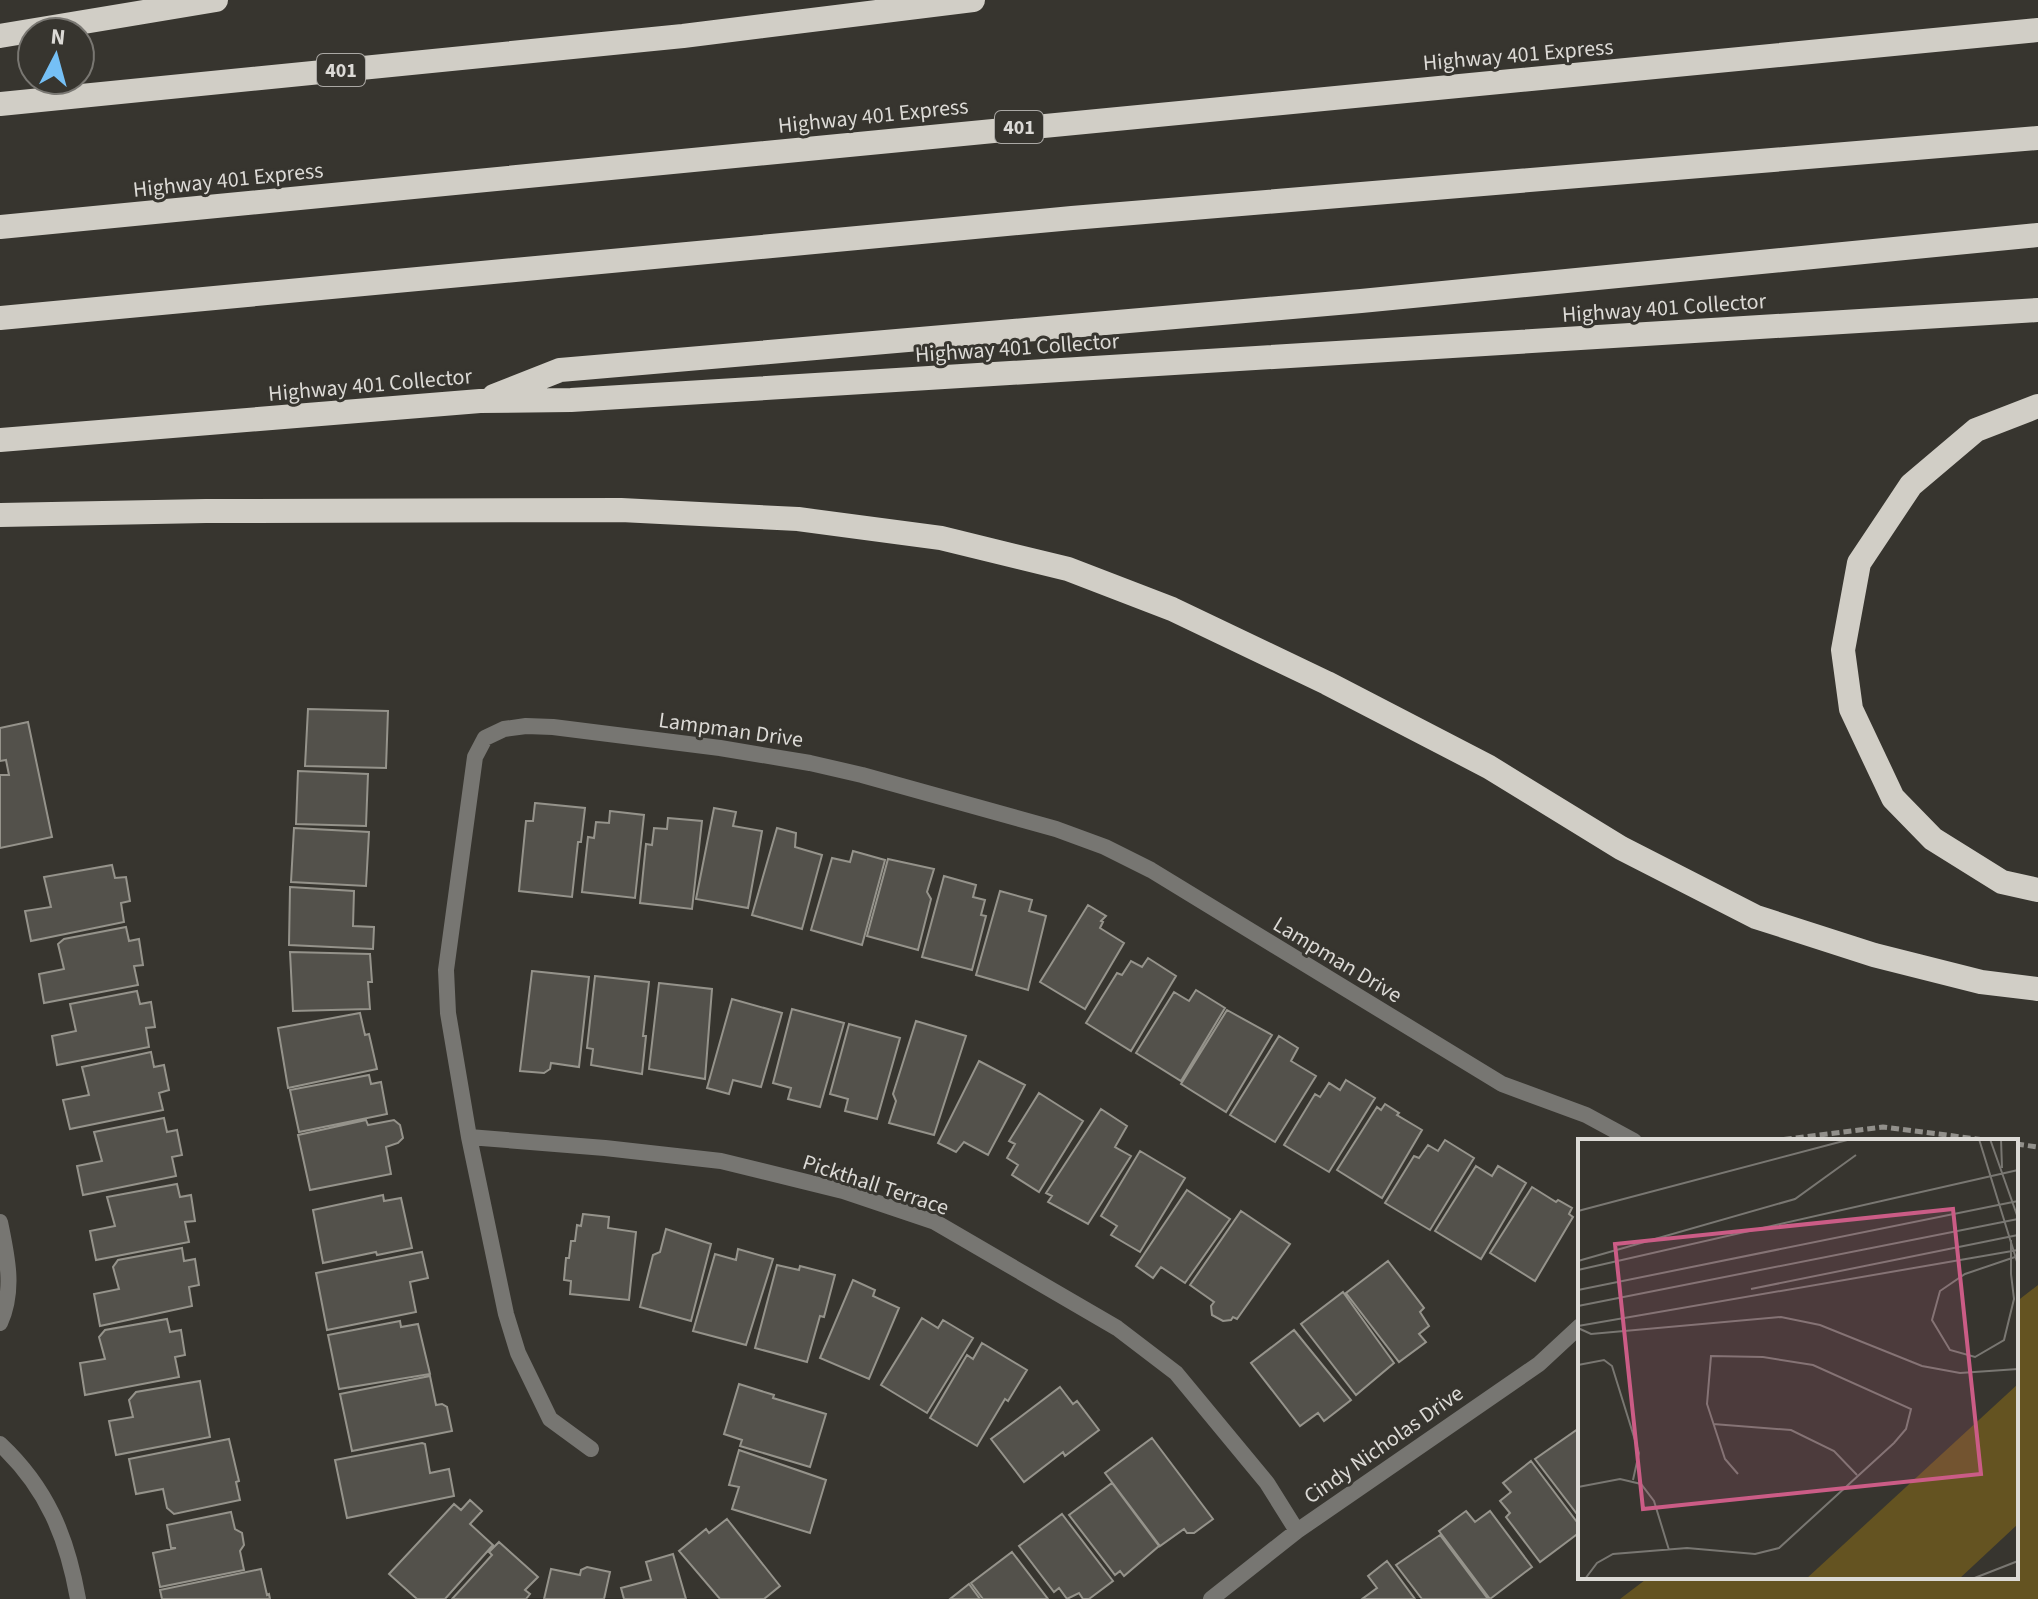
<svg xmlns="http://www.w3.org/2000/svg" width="2038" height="1599" font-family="'Source Sans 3',sans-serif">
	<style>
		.green { fill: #645321 }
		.building { fill: #53514b; stroke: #95938b; stroke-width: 2 }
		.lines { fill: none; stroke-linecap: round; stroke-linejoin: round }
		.path { stroke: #92908b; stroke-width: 5; stroke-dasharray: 8 4; stroke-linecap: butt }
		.street { stroke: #777672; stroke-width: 16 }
		.highway { stroke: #d1cec6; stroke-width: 24 }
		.labels { text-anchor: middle; stroke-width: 6; stroke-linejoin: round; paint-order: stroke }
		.shield { fill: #37352f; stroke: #aaa8a4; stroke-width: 2 }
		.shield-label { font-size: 20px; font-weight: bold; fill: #dcdad6 }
		.street-label { font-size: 22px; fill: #dcdad6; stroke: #37352f }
		.inset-road { fill: none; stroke: #797772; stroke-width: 2 }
		.view { fill: #cb5c86; fill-opacity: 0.15; stroke: #cb5c86; stroke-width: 4 }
		.inset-edge { fill: none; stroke: #dcdad6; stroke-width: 4 }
	</style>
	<rect width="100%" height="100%" fill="#37352f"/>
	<!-- green -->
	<path class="green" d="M2038,1285v314h-418l29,-22h367v-275z"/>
	<!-- building -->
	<path class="building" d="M308,709l80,2 -2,57 -81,-2z
		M28,722l24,115 -52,11v-73h9l-3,-15 -6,1v-33z
		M298,771l70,3 -2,52 -70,-2z
		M535,803l50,5 -4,34h-3l-6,55 -53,-6 7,-70h7z
		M714,808l22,4 -3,14 29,5 -14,77 -52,-9z
		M610,811l34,4 -9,83 -53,-6 6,-55 6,1 2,-16 13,1z
		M668,818l34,3 -10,88 -52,-6 6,-59 6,1 2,-17 13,1z
		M294,828l75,4 -3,54 -75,-4z
		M777,828l19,5 -1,14 27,8 -20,74 -50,-14z
		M853,851l32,9 -23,85 -51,-15 21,-72 18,4z
		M888,859l46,10 -7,23 4,7 -13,51 -51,-14z
		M112,865l3,13 11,-1 4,24 -9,2 3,19 -93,19 -6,-30 26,-4 -7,-30z
		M944,876l32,9 -3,12 12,3 -4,15 5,1 -14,54 -50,-13z
		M290,887l64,4 -1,35 21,1 -1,22 -84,-4z
		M1000,891l32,9 -3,11 17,5 -18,74 -52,-15z
		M1088,905l18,11 -5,5 2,1 -3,6 24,15 -39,66 -45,-27z
		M126,927l3,14 10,-2 4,26 -9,1 4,19 -94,18 -5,-29 25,-5 -6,-25 6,-5z
		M290,952l80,2 2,28h-4l2,27 -77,2z
		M1148,958l28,18 -45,75 -45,-28 31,-50 5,2 9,-14 11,6z
		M532,971l57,6 -10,90 -28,-4 -1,6 -6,4 -24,-2z
		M595,976l54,6 -6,54h3l-4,38 -51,-9 2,-16 -6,-1z
		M659,983l53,6 -7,90 -56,-10z
		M1196,990l29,18 -44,73 -45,-28 38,-61 15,9z
		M137,991l3,13 11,-2 4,25 -9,1 3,19 -92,18 -5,-29 24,-5 -6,-27z
		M732,999l50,14 -21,74 -28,-7 -4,14 -22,-6z
		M792,1009l52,14 -24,84 -32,-8 3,-11 -18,-5z
		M1227,1010l45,25 -46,77 -45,-28z
		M360,1013l5,22 4,-1 8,35 -89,19 -10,-60z
		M916,1021l50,15 -32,99 -45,-12 7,-22 -3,-7z
		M849,1024l51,14 -23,81 -32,-8 3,-12 -18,-5z
		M1279,1036l19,12 -7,13 25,15 -41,66 -45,-27z
		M151,1052l3,15 10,-2 5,25 -10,3 4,17 -93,19 -7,-29 26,-5 -7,-28z
		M979,1061l46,24 -37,70 -24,-13 -8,10 -18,-9z
		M369,1075l2,9 10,-2 6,32 -88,18 -9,-42z
		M1346,1080l29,18 -46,74 -45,-27 31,-51 5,3 9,-14 11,7z
		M1039,1093l44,28 -44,71 -27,-17 6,-10 -11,-7 8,-14 -6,-3z
		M1385,1104l14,9 -2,2 25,15 -40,68 -45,-28 40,-63 4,3z
		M1101,1109l26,17 -12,21 16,9 -43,68 -40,-22 4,-6 -6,-3z
		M164,1118l3,14 10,-2 5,25 -10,2 4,19 -93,19 -6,-29 25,-5 -8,-29z
		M366,1120l2,5 26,-5 6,5 3,13 -5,5 -12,4 5,27 -81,16 -12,-55z
		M1445,1140l29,18 -44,72 -45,-27 29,-47 5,2 9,-13 10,6z
		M1140,1151l45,27 -45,74 -29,-17 6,-9 -16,-10z
		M1476,1166l16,10 6,-10 28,17 -45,76 -46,-28z
		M177,1184l3,13 11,-2 4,26 -10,1 4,20 -93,18 -6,-29 25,-5 -8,-29z
		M1532,1187l24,15 2,-2 14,8 -3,6 4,3 -38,64 -45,-28z
		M1187,1190l43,29 -45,64 -24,-16 -8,11 -17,-12z
		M383,1195l1,6 17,-3 11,50 -35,7 -1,-3 -53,11 -10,-53z
		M1241,1211l49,33 -53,75 -4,-2 -2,3 -8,1 -11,-6 -1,-9 3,-4 -24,-17z
		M583,1214l26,3 -1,11 28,4 -7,68 -59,-6 1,-13 -7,-1 2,-22h3l2,-17h4l2,-16 4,1z
		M666,1229l45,15 -20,77 -51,-14 13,-52 7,-3z
		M182,1248l2,13 11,-2 4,26 -10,2 3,19 -92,20 -6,-32 25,-5 -6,-22 5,-7z
		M738,1249l35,10 -27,86 -53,-14 22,-77 21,6z
		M422,1252l6,26 -18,4 6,30 -89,18 -11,-57z
		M1388,1261l36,47 -4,4 9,14 -10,8 7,8 -27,20 -53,-69z
		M777,1265l22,5 1,-4 35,9 -11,42 -4,-1 -13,46 -52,-14z
		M853,1280l22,10 -2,6 26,12 -30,71 -49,-21z
		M1343,1292l51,71 -38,32 -55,-71z
		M922,1318l16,10 5,-8 30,18 -46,75 -46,-28z
		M167,1319l3,13 11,-2 4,25 -10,2 4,20 -94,18 -5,-32 25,-4 -6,-22 6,-7z
		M400,1321l1,6 17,-3 12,50 -91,15 -11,-54z
		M1294,1330l57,70 -27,21 -6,-8 -18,13 -49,-63z
		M982,1343l45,27 -19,31 -3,-2 -28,47 -47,-28 37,-63 6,4z
		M430,1376l6,29 6,-1 5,3 5,24 -100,20 -12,-57z
		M200,1381l10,56 -94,18 -7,-34 24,-4 -4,-17 7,-8z
		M739,1384l35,11 -1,3 53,16 -16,53 -70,-21 2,-6 -18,-6z
		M1060,1387l13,17 4,-3 22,29 -34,26 -2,-4 -39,30 -33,-43z
		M1578,1429l2,3v86l-45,-59z
		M1152,1438l61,81 -19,14h-7l-3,-4 -24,17 -55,-73z
		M229,1439l10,42 -3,1 4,18 -66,14 -7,-6 -4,-19 -27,5 -7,-35z
		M422,1443l3,1 5,29 19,-4 5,27 -107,22 -12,-58z
		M739,1450l87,30 -16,53 -78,-24 7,-22 -10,-2z
		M1531,1461l49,65v6l-40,30 -34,-45 4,-4 -10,-12 11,-9 -8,-9z
		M1112,1483l47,63 -35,30 -4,-5 -5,4 -46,-60z
		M470,1500l12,11 -12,13 23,21 -48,54h-28l-28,-25 65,-70 7,6z
		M1466,1511l9,11 15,-11 42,56 -42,32 -51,-68z
		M231,1512l4,17 7,4 2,12 -4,6 4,19 -84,17 -7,-34 23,-5h-5l-4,-23z
		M1062,1514l51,67 -24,18h-6l-4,-6 -12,6 -8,-11 -5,4 -35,-46z
		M727,1519l53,67 -16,13h-44l-41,-48 27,-22 3,4z
		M1440,1535l48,64h-66l-26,-34z
		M499,1542l39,35 -13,13 5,4 -4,5h-74l40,-44 -3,-3z
		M1012,1552l36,47h-65l-12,-16z
		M673,1554l13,45h-62l-3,-11 30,-8 -5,-18z
		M1387,1561l28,38h-53l15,-11 -9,-12z
		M587,1567l23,5 -6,27h-60l7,-30 29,6 1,-5z
		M261,1569l6,26 2,-1 1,5h-108l-2,-9z
		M969,1584l11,15h-30z"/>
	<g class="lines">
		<!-- path -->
		<path class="path" d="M1772,1141l111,-14 110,14
			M2016,1144l22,3"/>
		<!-- street -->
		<path class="street" d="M469,1137l136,11 116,13 122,30 92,31 182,106 59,45 91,110 30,48
			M0,1222c7,34 15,68 0,101
			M0,1444c47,44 67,93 78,155
			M591,1449l-41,-30 -32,-66 -12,-39 -37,-177 -21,-124 -2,-43 29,-213 10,-19 19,-9 22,-3 27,1 167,21 90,15 52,12 194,54 49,18 46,23 351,214 84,31 48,26
			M1211,1599l86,-68 242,-167 41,-38"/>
		<!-- highway -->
		<path class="highway" d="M0,36l216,-36
			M0,104l683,-68 290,-36
			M0,227l2038,-197
			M0,318l1072,-100 966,-80
			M494,396l66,-26 801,-69 677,-66
			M2038,406l-62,24 -65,55 -52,78 -16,87 8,59 42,89 40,41 69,43 36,8
			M0,440l480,-39 91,-1 1467,-90
			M0,515l206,-4 415,-1 177,9 143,19 127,31 104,40 155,74 162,84 132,81 135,69 118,38 107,27 57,7"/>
	</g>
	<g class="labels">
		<!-- shield labels -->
		<g class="shield">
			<rect x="317" y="54" width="48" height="32" rx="6"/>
			<rect x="995" y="111" width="48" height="32" rx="6"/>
		</g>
		<g class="shield-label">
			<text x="341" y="77">401</text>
			<text x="1019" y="134">401</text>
		</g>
		<!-- street labels -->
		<g class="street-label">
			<text transform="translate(1518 54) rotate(-5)" y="8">Highway 401 Express</text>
			<text transform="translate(873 115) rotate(-6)" y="8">Highway 401 Express</text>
			<text transform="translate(228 179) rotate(-6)" y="8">Highway 401 Express</text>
			<text transform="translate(1664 307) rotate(-4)" y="8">Highway 401 Collector</text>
			<text transform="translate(1017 347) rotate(-4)" y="8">Highway 401 Collector</text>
			<text transform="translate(370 384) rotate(-5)" y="8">Highway 401 Collector</text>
			<text transform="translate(731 729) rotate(8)" y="8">Lampman Drive</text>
			<text transform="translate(1338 959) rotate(31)" y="8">Lampman Drive</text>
			<text transform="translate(876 1184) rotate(18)" y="8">Pickthall Terrace</text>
			<text transform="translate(1383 1444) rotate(-35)" y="8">Cindy Nicholas Drive</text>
		</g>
	</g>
	<!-- overview -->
	<g transform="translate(1578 1139)">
		<rect width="440" height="440" fill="#37352f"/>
		<path d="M440,245v140l-59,55h-153z" fill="#645321"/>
		<path class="inset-road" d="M401,0l39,126M412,0l28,79M423,0l1,29M0,72l273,-72M433,101v34l3,25 -10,41 -29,17 -25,-7 -18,-30 8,-29 25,-17 53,-18M0,122l217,-62 61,-44M0,131l440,-100M173,150l267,-54M0,151l440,-89M0,167l440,-87M0,187l440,-76M0,189l13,6 190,-17 39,8 102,41 38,7 58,-4M0,226l26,-5 8,6 27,87 -6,27M135,285l78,6 43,21 23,24M0,348l42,-8 21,5 13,17 15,49M7,440l12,-16 16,-9 74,-6 68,6 24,-6 115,-105 12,-14 5,-20 -98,-44 -50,-8 -52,-1 -4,48 18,55 13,15M394,440l46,-18"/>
		<path class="view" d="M375,70l28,265 -338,35 -28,-265z"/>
		<rect width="440" height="440" class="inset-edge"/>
	</g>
	<!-- north arrow -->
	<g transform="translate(56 56) rotate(6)"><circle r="38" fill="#37352f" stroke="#797772" stroke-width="2"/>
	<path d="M0-6L14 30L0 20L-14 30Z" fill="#75c0f6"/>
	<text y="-12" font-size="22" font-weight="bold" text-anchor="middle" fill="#dcdad6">N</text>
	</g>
</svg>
